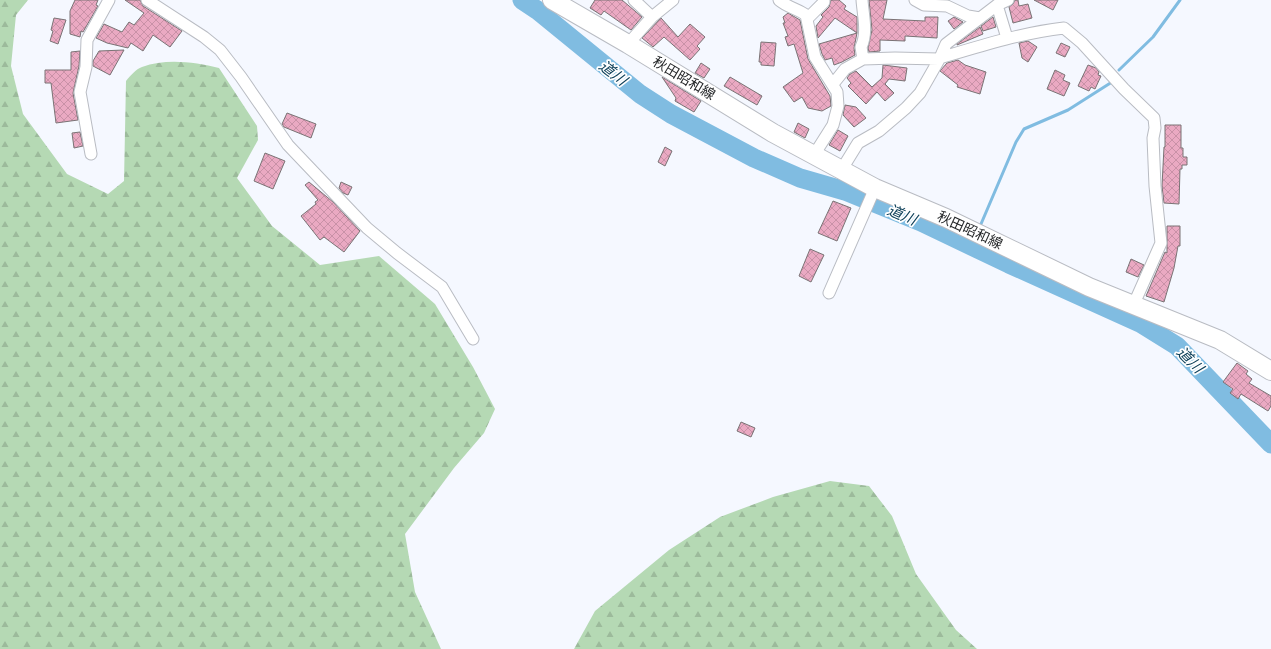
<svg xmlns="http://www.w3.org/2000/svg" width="1271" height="649" font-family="'Archivo Narrow','Noto Sans JP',sans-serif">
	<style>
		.forest { fill: url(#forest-firs) }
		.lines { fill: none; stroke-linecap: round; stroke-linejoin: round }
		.stream { stroke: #80bce1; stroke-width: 3 }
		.river { stroke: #80bce1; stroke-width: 19 }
		.building { fill: url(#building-cross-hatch); stroke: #7a7375 }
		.street-casing { stroke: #b9bcc3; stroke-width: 13 }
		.primary-casing { stroke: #b9bcc3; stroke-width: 20 }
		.street { stroke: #fff; stroke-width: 11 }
		.primary { stroke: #fff; stroke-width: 18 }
		.labels { text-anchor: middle; stroke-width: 3.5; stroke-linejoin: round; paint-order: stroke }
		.street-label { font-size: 14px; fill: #252729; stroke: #fff }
		.water-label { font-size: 15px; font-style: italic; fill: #0f415a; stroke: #fff }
	</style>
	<defs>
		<pattern id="forest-firs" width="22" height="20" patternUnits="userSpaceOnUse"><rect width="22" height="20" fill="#b5d9b4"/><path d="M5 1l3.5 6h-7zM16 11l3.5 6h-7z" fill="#9cba9b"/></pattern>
		<pattern id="building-cross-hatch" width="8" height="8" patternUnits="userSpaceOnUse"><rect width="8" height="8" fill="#eaa9c2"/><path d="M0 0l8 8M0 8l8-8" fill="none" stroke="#c991a7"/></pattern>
	</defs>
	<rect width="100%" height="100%" fill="#f5f8ff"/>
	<!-- forest -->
	<path class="forest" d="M0,0h28l-12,15 -5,51 12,48 44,60 41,20 16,-13 2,-100c4,-5 10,-12 16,-14 24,-9 53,-5 77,1l38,58 1,14 -21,38 35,48 48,39 59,-9 56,48 38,63 22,42 -11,24 -30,35 -49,66 10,58 26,57h-441z
		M830,481l39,5 23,30 24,58 40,56 21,19h-403l21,-38 74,-61 51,-33 53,-20z"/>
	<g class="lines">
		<!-- stream -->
		<path class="stream" d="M1119,70l34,-33 27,-37
			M981,224l35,-82 8,-13 44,-19 44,-28
			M970,246l2,-5"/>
		<!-- river -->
		<path class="river" d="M522,0l15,10 103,84 31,20 83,44 46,20 45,13 76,31 88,42 131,59 37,23 94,98"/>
	</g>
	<!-- building -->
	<path class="building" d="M75,0h23l-2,5 2,1 -15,26 -2,-1 -1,6 -10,-3v-23z
		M125,0h15l3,6 39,25 -12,16 -17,-12 -10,16 -12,-8 -3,5 -21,-5 -11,-5 8,-14 18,8 7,-10 5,3 10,-12z
		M595,0h27l20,17 -11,13 -27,-19 -3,4 -11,-7z
		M831,0h8l7,6 -2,3 13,8v16l-22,-15 -17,20 -2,-12 7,-9 -2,-2 8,-8z
		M869,0h18l-4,19 42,2v-4h13l-1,21 -32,-2v5l-25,-1v11l-11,1 -1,-4 4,-18z
		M1015,0h3l1,6 9,-2 4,14 -19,5 -4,-16 4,-3z
		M1034,0h24l-5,10z
		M788,13l12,7 8,39 22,37 1,10 -9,5 -14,-3 -6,-11 -8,5 -11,-15 20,-14 -9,-29 -6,2 -3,-9 3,-1 -5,-13h2l-2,-6z
		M954,17l9,5 -9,7 -6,-8z
		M993,17l3,10 -13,4 -2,-5z
		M54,18l12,2 -8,24 -8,-3 3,-10 -2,-1z
		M661,18l17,19 12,-13 15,13 -8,9 3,3 -10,11 -26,-23 -11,10 -11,-9z
		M980,27l3,7 -26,11v-1z
		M857,33l-3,15 1,7 -13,7 -8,3 -2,-7 -7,2 -3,-6 -3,-10z
		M1028,41l9,6 -9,15 -6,-4 -3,-15z
		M761,42l15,1 -2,23 -13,-1v-3h-2z
		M1061,43l9,4 -5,10 -9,-4z
		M124,50l-14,25 -17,-9v-5l6,-10z
		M80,51l-1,15 -6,27 5,27 -22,3 -5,-40h-6v-13h26v-18z
		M958,60l7,5 21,7 -6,22 -23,-7 1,-2 -18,-14 7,-8z
		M701,63l9,6 -6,9 -9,-5z
		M883,65l24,3 -2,13 -16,-2 -4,5 9,9 -9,8 -8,-9 -11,12 -18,-18 3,-3 -4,-5 3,-4 6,-3 16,16 10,-9z
		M1088,65l8,3 3,4 -1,3 3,1 -6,13 -4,-2 -2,4 -11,-5z
		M1055,70l10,5 -2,5 7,3 -6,13 -17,-7z
		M662,77l39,24 -7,11 -19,-11 1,-3z
		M730,77l32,19 -5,9 -33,-19z
		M845,105l11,2 10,11 -12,9 -11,-12z
		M287,113l29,11 -5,14 -27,-11 -2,-3z
		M798,123l11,6 -4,9 -11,-6z
		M1165,125h16v23h2v9h4v8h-5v4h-2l-1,35 -15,-1 -2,-17 2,-39h1z
		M838,130l10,6 -8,15 -11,-6z
		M80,132l3,14 -9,2 -2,-15z
		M665,147l7,4 -7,15 -7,-4z
		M265,153l20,8 -12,28 -19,-8z
		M309,182l24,20 27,29 -16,21 -20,-15 -4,3 -19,-24 15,-12 -1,-2 3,-2 -13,-15z
		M341,182l11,5 -4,8 -5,-2 -4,-5z
		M833,201l18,7 -14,33 -19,-8z
		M1167,226h13v20h-2l-4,22 -10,34 -18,-6 19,-44 2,1z
		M810,249l14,6 -13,27 -12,-6z
		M1131,259l13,6 -6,12 -12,-5z
		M1237,363l11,8 -2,3 6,5 -3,4 22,13v10l-3,5 -27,-17 -3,5 -8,-6 3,-4 -10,-7z
		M741,422l14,6 -4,9 -14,-6z"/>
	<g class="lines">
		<defs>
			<path id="street" d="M147,0l57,37 16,13 21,27 47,68 79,83 30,25 45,34 31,52
				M634,0l18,17
				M779,0c8,7 19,9 27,15l9,42 22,35 1,14 -5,19 -19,30
				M862,0c1,15 6,33 -1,47l2,12
				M915,0l9,5 23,1 21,10 12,2
				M997,5l10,33
				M807,19l17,-17v-2
				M628,44l24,-27 21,-17
				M940,58l6,-14 51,-39 11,-5
				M833,84l12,-15 18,-10 32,-1 44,1
				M91,154l-11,-62 6,-25 1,-27 22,-40
				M842,169l16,-26 21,-12 27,-23 14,-15 20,-35c40,-12 81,-25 124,-30l18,15 42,46 30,29 1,10 -2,10 2,48 6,57 -28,63
				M829,293l46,-105"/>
			<path id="primary" d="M552,0l76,44 145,89 102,55 71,30 143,69 131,53 51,31"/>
		</defs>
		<!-- street casing -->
		<use href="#street" class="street-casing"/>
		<!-- primary casing -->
		<use href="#primary" class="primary-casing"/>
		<!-- street -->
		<use href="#street" class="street"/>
		<!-- primary -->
		<use href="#primary" class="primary"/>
	</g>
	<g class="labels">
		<!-- street labels -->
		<g class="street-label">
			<text transform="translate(684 78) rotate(31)" y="5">秋田昭和線</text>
			<text transform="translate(970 230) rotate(25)" y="5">秋田昭和線</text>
		</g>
		<!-- water labels -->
		<g class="water-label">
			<text transform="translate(613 73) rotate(38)" y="5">道川</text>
			<text transform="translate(902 215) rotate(23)" y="5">道川</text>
			<text transform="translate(1190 360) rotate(45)" y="5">道川</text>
		</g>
	</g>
</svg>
